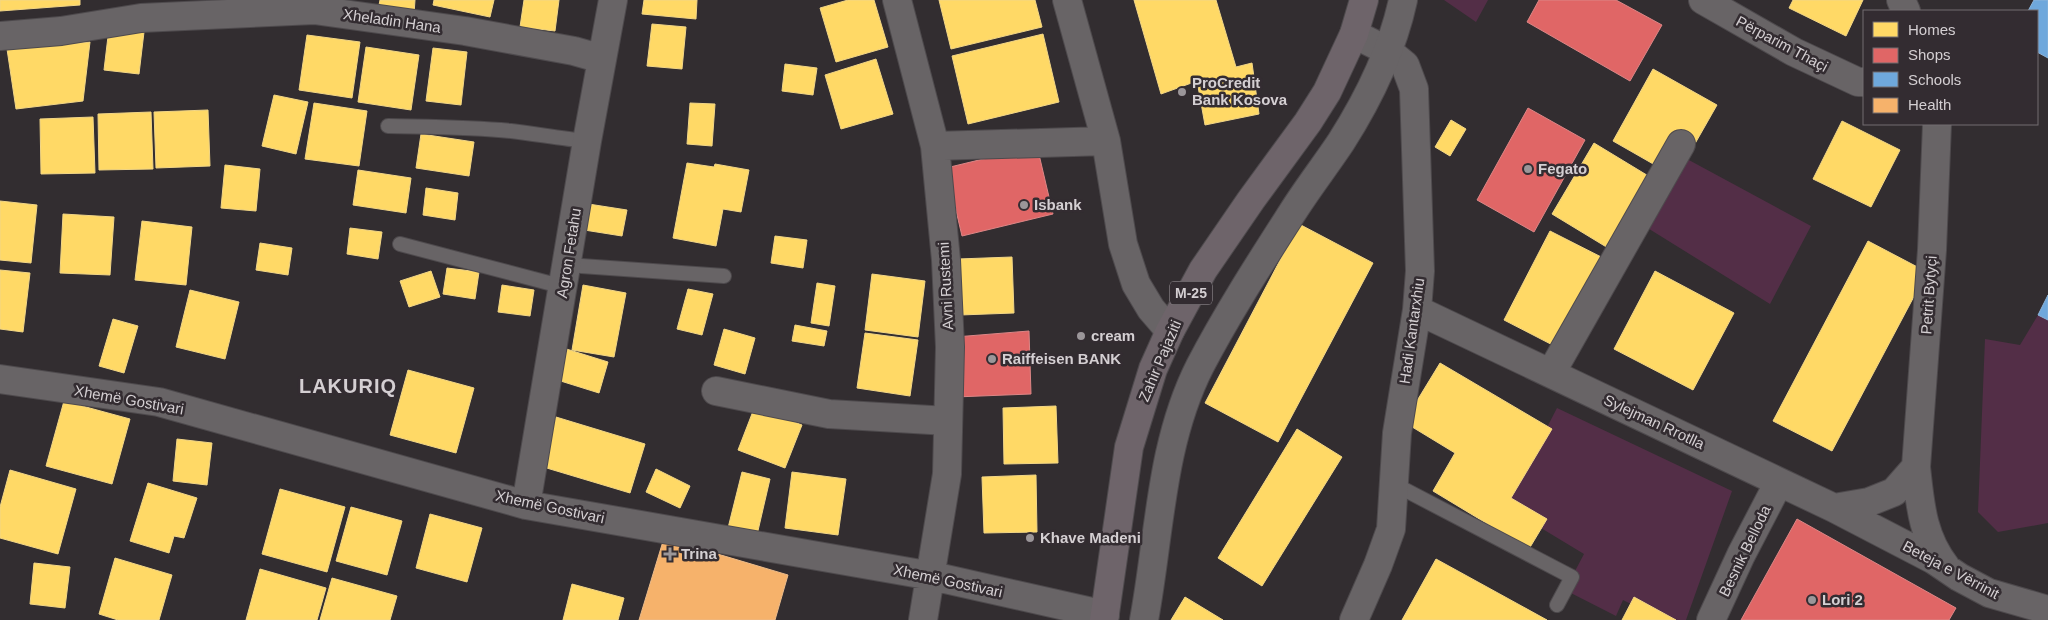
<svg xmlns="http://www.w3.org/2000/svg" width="2048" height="620" font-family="Helvetica,sans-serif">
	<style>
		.green { fill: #532e47 }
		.homes { fill: #ffd966; stroke: #f2d686 }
		.shops { fill: #e06666; stroke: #dc8686 }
		.schools { fill: #6fa8dc; stroke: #8db4d9 }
		.health { fill: #f6b26b; stroke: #ecbb8a }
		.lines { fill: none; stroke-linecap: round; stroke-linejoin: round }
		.service-casing { stroke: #4e4a4d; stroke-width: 16 }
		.minor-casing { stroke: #4e4a4d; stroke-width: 30 }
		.tertiary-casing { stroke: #4e4a4d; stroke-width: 30 }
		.primary-casing { stroke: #4e4a4d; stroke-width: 30 }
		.service { stroke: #686466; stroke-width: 14 }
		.minor { stroke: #686466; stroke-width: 28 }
		.tertiary { stroke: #686466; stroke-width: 28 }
		.primary { stroke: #6e646a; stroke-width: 28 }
		.poi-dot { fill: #9b9699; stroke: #332c31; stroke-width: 2 }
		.labels { text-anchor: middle; stroke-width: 5; stroke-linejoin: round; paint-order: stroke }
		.shield { fill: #332c31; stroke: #a49ea2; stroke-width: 1 }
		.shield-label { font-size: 14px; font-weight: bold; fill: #d4cfd2 }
		.street-label { font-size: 15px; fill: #d4cfd2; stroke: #332c31 }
		.poi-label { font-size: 15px; font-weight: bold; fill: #d4cfd2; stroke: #332c31; text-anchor: start }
		.district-label { font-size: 20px; font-weight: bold; letter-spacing: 1px; fill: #d4cfd2; stroke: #332c31 }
	</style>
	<rect width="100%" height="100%" fill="#322d30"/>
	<!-- green -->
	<path class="green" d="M1444,0h44l-12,22z
		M1687,159l124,67 -41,78 -124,-77z
		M2038,315l10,5v203l-50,9 -20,-20 7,-173 35,6z
		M1557,408l175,83 -46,129h-23l-40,-20 -7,16 -51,-26 19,-36 -78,-47z"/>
	<!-- homes -->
	<path class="homes" d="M0,0h80v5l-80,6z
		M380,0h35l-1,14 -36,-4z
		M434,0h60l-4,17 -57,-12z
		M524,0h35l-4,31 -35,-4z
		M644,0h53l-1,19 -54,-5z
		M848,0h26l14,47 -52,15 -16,-54z
		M939,0h96l7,27 -91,22z
		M1134,0h82l20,67 16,-4 7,51 -54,11 -8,-44 -36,13z
		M1793,0h70l-17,36 -57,-28z
		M652,24l34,3 -4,42 -35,-3z
		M109,28l35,4 -5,42 -35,-4z
		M1043,34l16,68 -91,22 -16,-68z
		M307,35l53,7 -8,56 -53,-8z
		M90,42l-7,59 -67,8 -9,-60z
		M366,47l53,8 -8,55 -53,-8z
		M433,48l34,4 -6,53 -35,-4z
		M876,59l17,55 -52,15 -16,-54z
		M785,64l32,4 -4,27 -31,-4z
		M1653,69l64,36 -41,72 -63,-36z
		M274,95l34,7 -12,52 -34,-8z
		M314,103l53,8 -8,55 -54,-7z
		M690,103l25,1 -3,42 -25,-2z
		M208,110l2,56 -54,2 -2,-56z
		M151,112l2,57 -54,1 -1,-56z
		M93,117l2,56 -54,1 -1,-55z
		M1451,120l15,9 -16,27 -15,-9z
		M1842,121l58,29 -29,57 -58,-28z
		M421,134l53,8 -5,34 -53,-8z
		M1594,143l61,37 -42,71 -61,-37z
		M687,163l27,4 1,-3 34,6 -8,42 -18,-3 -7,37 -43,-8z
		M225,165l35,4 -4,42 -35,-3z
		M358,170l53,8 -5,35 -53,-8z
		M426,188l32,5 -3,27 -32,-5z
		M0,201l37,4 -6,58 -31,-3z
		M582,203l45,7 -5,26 -44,-7z
		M63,214l51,3 -4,58 -50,-2z
		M142,221l50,6 -6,58 -51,-5z
		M1299,224l74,39 -95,179 -73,-39z
		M350,228l32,4 -4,27 -31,-5z
		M1550,231l67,34 -45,90 -68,-35z
		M775,236l32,4 -4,28 -32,-5z
		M1868,241l59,31 -95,179 -59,-30z
		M260,243l32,5 -4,27 -32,-5z
		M1012,257l2,56 -54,2 -2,-56z
		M447,268l32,4 -4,27 -32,-5z
		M0,270l30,3 -7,59 -23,-3z
		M431,271l9,26 -31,10 -9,-26z
		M1655,271l79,42 -41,77 -79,-41z
		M872,274l53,7 -7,56 -53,-7z
		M817,283l18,3 -6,40 -18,-3z
		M502,285l32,5 -4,26 -32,-4z
		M583,285l43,8 -12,64 -42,-7z
		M688,289l25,5 -11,41 -25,-6z
		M190,290l49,12 -14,57 -49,-12z
		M113,319l25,7 -14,47 -25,-7z
		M795,325l32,6 -3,15 -32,-5z
		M724,329l31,9 -10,36 -31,-9z
		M865,333l53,7 -8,56 -53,-8z
		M560,347l48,15 -9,31 -48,-15z
		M1440,363l112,66 -41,69 36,21 -18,30 -96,-58 22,-38 -51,-31z
		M408,370l66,18 -18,65 -66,-18z
		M64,401l66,18 -18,65 -66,-18z
		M755,406l47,19 -17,43 -47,-18z
		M1056,406l2,57 -54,1 -1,-56z
		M556,417l89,27 -15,49 -90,-27z
		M1297,429l45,28 -80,129 -44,-28z
		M177,439l35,4 -5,42 -34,-4z
		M656,469l34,17 -10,22 -34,-16z
		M10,470l66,19 -18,65 -58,-16v-31z
		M742,472l28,7 -13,56 -29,-7z
		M792,472l54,7 -8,56 -53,-7z
		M1036,475l1,57 -53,1 -2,-56z
		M148,483l49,15 -13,40 -10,-2 -5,17 -39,-12z
		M280,489l65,18 -18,65 -65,-18z
		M351,507l51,14 -15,54 -51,-14z
		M430,514l52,14 -15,54 -51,-14z
		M115,558l57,17 -13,45h-41l-19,-6z
		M1436,559l111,61h-145z
		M34,563l36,4 -5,41 -35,-4z
		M260,569l66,19 -9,32h-71z
		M332,578l65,18 -7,24h-70z
		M572,584l52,14 -6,22h-55z
		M1185,597l38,23h-52z
		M1634,597l42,23h-54z"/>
	<!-- shops -->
	<path class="shops" d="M1539,0h77l46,25 -32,56 -103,-59z
		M1528,108l57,32 -51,92 -57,-32z
		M1037,146l16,68 -91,22 -16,-68z
		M1029,331l2,63 -76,3v-60z
		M1797,519l159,89 -7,12h-208z"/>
	<!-- schools -->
	<path class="schools" d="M2034,0h14v58l-11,-6v-41h-9z
		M2048,295v25l-10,-5z"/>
	<!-- health -->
	<path class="health" d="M664,538l124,37 -13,45h-136z"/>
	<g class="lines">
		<defs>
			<path id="service" d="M388,126c41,1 82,1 123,5 26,3 51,8 76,10
				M400,244l164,43
				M567,265l157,11
				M1392,483l180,94 -15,28"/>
			<path id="minor" d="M897,0l38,146 11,114 4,87 -3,127 -24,146
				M1067,0l39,141 17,103 13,40 15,25 19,22
				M0,36l61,-5 80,-13 173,-8 151,21 109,20 28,8
				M935,146l171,-5
				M1417,310l417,198 100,52 25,17 30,16 59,17
				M1551,373l130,-229
				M0,379l159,23 367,103 406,71 173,39
				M716,391l113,23 119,7
				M1916,467c4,36 6,70 30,100
				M526,505l61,-364 26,-141
				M1834,508l35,-6 25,-10 22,-25 16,-217 5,-126
				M1354,620l24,-55 13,-36 6,-96 20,-123 3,-39 -6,-182 -9,-24 -17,-14 -34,-17
				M1711,620l30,-65 38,-73"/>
			<path id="tertiary" d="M1703,0l91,52 64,30h6
				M1901,0l5,11
				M1144,620c16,-86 16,-175 56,-254 27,-52 60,-103 92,-153 15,-24 33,-47 49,-71 28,-44 51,-91 62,-142"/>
			<path id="primary" d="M1104,620l25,-173 24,-78 17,-38 33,-61 48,-70 57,-78 19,-30 27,-58 10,-34"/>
		</defs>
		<!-- service casing -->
		<use href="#service" class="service-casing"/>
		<!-- minor casing -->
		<use href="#minor" class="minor-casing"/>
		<!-- tertiary casing -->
		<use href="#tertiary" class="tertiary-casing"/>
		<!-- primary casing -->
		<use href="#primary" class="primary-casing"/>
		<!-- service -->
		<use href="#service" class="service"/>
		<!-- minor -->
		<use href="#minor" class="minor"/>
		<!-- tertiary -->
		<use href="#tertiary" class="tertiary"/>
		<!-- primary -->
		<use href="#primary" class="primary"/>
	</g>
	<!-- markers -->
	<g class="poi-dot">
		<circle cx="1182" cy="92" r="5"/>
		<circle cx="1528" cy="169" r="5"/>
		<circle cx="1024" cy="205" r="5"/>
		<circle cx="1081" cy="336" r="5"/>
		<circle cx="992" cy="359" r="5"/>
		<circle cx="1030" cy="538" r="5"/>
		<path d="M667.5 546.5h5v5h5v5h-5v5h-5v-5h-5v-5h5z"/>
		<circle cx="1812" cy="600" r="5"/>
	</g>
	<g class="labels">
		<!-- shield labels -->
		<rect class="shield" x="1170" y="281.5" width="42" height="23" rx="4"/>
		<g class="shield-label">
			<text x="1191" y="298">M-25</text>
		</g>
		<!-- street labels -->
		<g class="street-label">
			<text transform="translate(392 21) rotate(8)" y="5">Xheladin Hana</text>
			<text transform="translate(1782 44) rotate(28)" y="5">Përparim Thaçi</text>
			<text transform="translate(569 253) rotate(-81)" y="5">Agron Fetahu</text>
			<text transform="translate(946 286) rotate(-93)" y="5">Avni Rustemi</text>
			<text transform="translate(1929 295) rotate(-86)" y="5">Petrit Bytyçi</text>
			<text transform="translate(1412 331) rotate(-82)" y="5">Hadi Kantarxhiu</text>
			<text transform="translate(1160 361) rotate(-67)" y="5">Zahir Pajaziti</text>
			<text transform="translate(129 400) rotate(10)" y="5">Xhemë Gostivari</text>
			<text transform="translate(1654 422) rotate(25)" y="5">Sylejman Rrotlla</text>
			<text transform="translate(550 507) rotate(12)" y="5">Xhemë Gostivari</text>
			<text transform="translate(1745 551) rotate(-64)" y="5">Besnik Belloda</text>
			<text transform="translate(1951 570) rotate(28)" y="5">Beteja e Vërrinit</text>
			<text transform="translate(948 581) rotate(12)" y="5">Xhemë Gostivari</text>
		</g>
		<!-- poi labels -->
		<g class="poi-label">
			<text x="1192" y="88">ProCredit<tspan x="1192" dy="17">Bank Kosova</tspan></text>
			<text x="1538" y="174">Fegato</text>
			<text x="1034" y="210">Isbank</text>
			<text x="1091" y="341">cream</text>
			<text x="1002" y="364">Raiffeisen BANK</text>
			<text x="1040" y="543">Khave Madeni</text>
			<text x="681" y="559">Trina</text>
			<text x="1822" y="605">Lori 2</text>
		</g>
		<!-- district labels -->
		<g class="district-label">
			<text x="348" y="393">LAKURIQ</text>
		</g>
	</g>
	<!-- legend -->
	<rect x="1863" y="10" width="175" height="115" fill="#332c31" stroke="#736d71"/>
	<rect x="1873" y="22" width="25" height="15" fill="#ffd966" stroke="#736d71"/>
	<text x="1908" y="35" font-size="15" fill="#d4cfd2">Homes</text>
	<rect x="1873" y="48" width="25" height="15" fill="#e06666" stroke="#736d71"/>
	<text x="1908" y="60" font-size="15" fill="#d4cfd2">Shops</text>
	<rect x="1873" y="72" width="25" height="15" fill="#6fa8dc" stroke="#736d71"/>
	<text x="1908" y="85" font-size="15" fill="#d4cfd2">Schools</text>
	<rect x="1873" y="98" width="25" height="15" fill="#f6b26b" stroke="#736d71"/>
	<text x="1908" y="110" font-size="15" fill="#d4cfd2">Health</text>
</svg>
